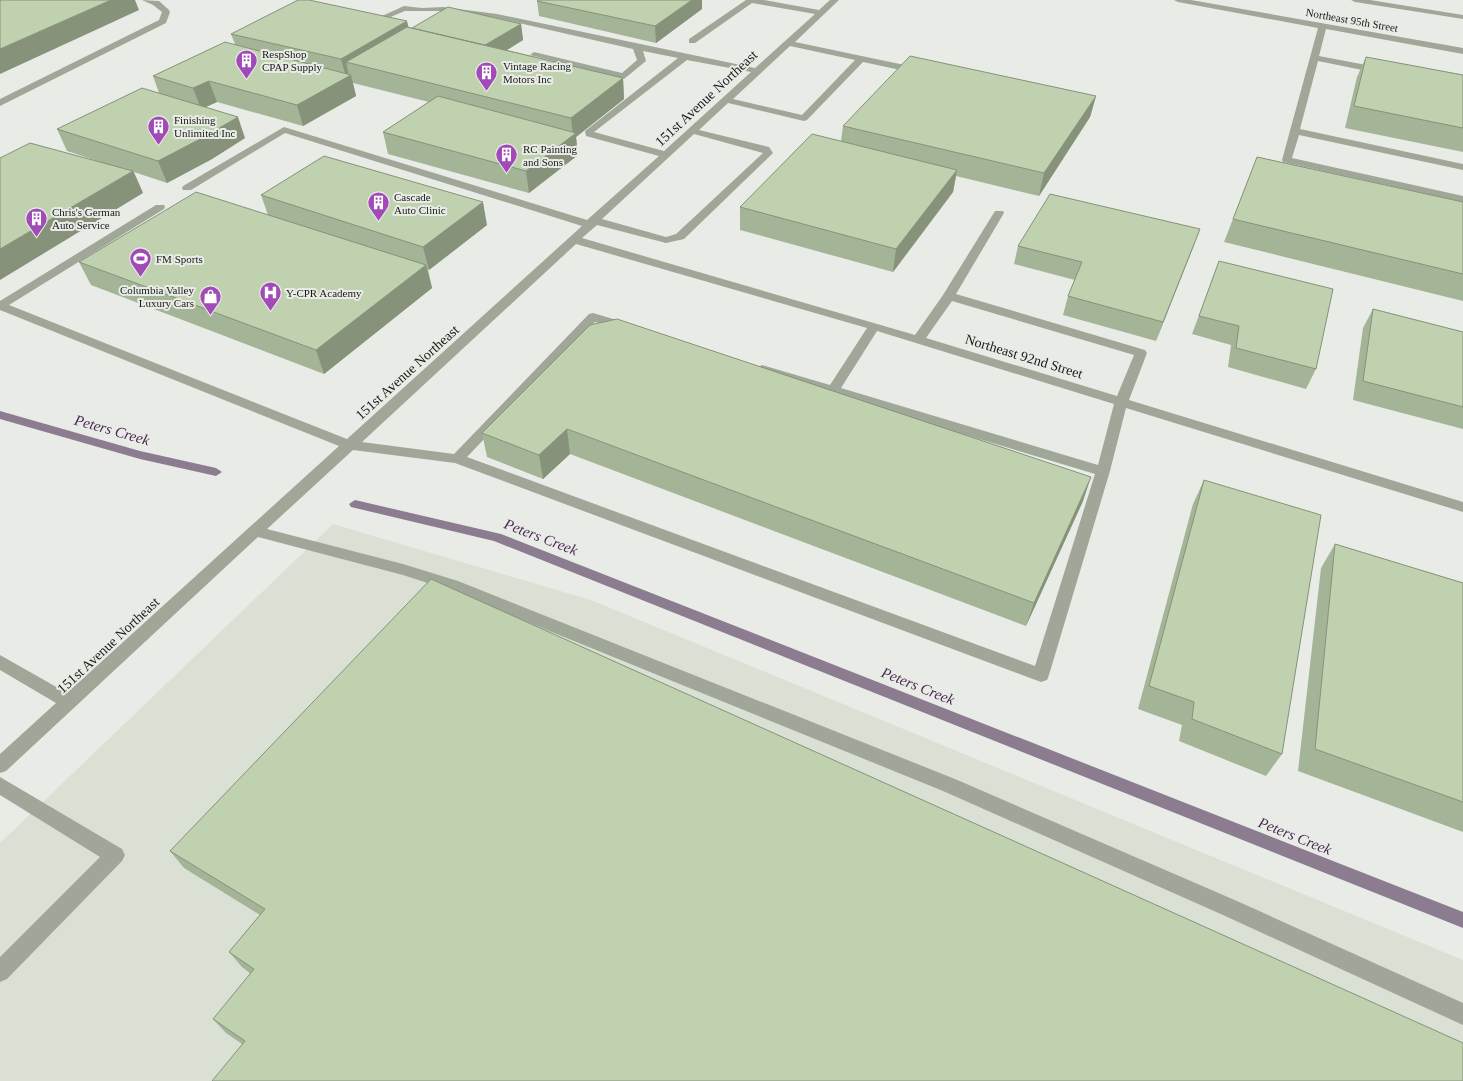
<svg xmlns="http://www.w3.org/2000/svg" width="1463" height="1081" font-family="'Times New Roman',serif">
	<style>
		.built { fill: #dae1d4 }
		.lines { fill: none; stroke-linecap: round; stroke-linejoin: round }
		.stream { fill: #8c7c90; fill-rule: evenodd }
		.minor { fill: #a0a799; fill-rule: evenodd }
		.wall { fill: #a4b496 }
		.shaded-wall { fill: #86927a }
		.building { fill: #bfd1af; stroke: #86927a }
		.labels { text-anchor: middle; stroke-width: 4; stroke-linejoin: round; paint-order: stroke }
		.far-street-label { font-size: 11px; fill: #181917; stroke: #e9ece6 }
		.far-poi-label { font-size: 11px; fill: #181917; stroke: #e9ece6; text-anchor: start }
		.street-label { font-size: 14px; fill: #181917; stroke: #e9ece6 }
		.water-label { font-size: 15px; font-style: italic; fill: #4a2a53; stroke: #e9ece6 }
	</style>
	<rect width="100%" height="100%" fill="#e9ece6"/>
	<!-- built -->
	<path class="built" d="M333,524l258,76 872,360v121h-1463v-238z"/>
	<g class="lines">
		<!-- stream -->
		<path class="stream" d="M0,411l140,40 76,17 6,4 -6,4 -76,-17 -140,-40z
			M355,500l146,34 962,378v16l-969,-387 -143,-34 -2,-3z"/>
		<!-- minor -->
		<path class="minor" d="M142,0l17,1 10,9 1,2 -4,11 -166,83v-7l159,-79 3,-8 -9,-7z
			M746,0h18l55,10 11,-10h9l-44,42 124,26 4,3 -4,3 -56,-12 -56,58 -3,1 -76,-18 -29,27 70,17 4,6 -89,86 -18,4 -69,-18 -15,13 333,97 28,-40 52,-84h8l1,2 -48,81 189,56 2,3 -18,47 334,102v10l-337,-104 -16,63 -61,204 -2,5 -6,2 -586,-219 -102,-13 -86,79 136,35 55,17 497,198 282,122 226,102v22l-240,-110 -280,-124 -497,-202 -43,-14 -145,-38 -252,234 -6,2v-19l56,-51 -56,-33v-15l67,38 272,-247 -339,-136v-9l156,-96h8l1,2 -1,2 -155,96 338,134 235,-213 -297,-93 -94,57h-8l-1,-2 1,-2 101,-59 303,93 72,-64 -73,-20 -1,-5 93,-73 -35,-7 3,10 -22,18 -94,-24 4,-3 88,21 15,-13 -4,-11 -136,-31 -54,-7h-38l-22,9h-15l-4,-2 1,-2h17l22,-10 18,2 21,-1 54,7 258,54 60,-54 -63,-11 -57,40h-6v-4zM790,46l65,14 -53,55 -69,-16zM687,60l64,12 -87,79 -70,-19zM694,134l69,19 -87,81 -10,3 -64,-18zM576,244l291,84 -37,57 -68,-20 -6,4 1,3 338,102 -60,192 -568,-209 128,-135 31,9 4,-1 2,-3 -2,-3 -37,-11 -4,1 -135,140 -92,-12zM952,301l182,54 -17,41 -191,-58zM877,331l237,73 -16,61 -257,-77z
			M1174,0h17l272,48v6l-137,-25 -7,27 63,12 4,3 -4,3 -64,-13 -18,68 163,35v6l-164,-35 -7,23 171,38v6l-180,-40 -1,-2 36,-132 -140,-26z
			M1351,0h19l93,15v4l-108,-17z
			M0,777l122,72 3,6 -3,6 -115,118 -7,3v-25l100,-100 -100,-62z"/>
	</g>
	<!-- wall -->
	<path class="wall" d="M538,0h164v9l-46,34 -117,-27 -2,-15z
		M521,24l2,16 -16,10 116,28 1,21 -48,38 2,18 -49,38 -141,-39 -5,-22 46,-30 -76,-19 3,13 -53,30 -86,-24 -11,5 39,31 -33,21 -45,24 -33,-11 9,21 -40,-30 -36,-12 -10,-22 102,-36 -6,-17 82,-32 -4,-10 178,-7 3,1z
		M1366,57l97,18v77l-118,-24 12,-51z
		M1096,96l-6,21 -51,79 -83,-20 -3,16 -60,80 -153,-42v-23l101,-66 2,-15z
		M1257,157l206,45v99l-239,-59z
		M261,195l226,30 -58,45 -1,-1 4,19 -108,86 -233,-89 -12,-23 189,-47z
		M1200,229l-44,112 -93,-26 5,-19 7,-16 -61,-16 4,-18z
		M1219,261l97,108 -10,20 -78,-22 3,-22 -39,-11z
		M1373,309l90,23v97l-110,-29 10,-72z
		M590,325l493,176 -57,125 -456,-172 -27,25 -56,-22 -5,-24z
		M1204,480l78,274 -16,22 -87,-35 3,-16 -44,-16 55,-205z
		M1335,544l128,39v249l-165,-61 23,-203z
		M170,851l1293,192 -1221,1 -16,-11 -13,-14 38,-45 -9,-7 -13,-15 31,-37 -76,-47z"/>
	<!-- shaded-wall -->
	<path class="shaded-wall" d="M111,0h24l4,10 -139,64v-25z
		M692,0h10v9l-46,34 -1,-17z
		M407,21l5,20 -66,21 3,14 2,-1 5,21 -53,30 -6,-21 49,-28 -5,-18z
		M521,24l2,16 -36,22 -3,-16z
		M623,78l1,21 -48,38 2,18 -49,38 -3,-22 47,-36 -2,-17z
		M209,81l8,21 -16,7 -8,-21z
		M1096,96l-6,21 -51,79 5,-23z
		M238,117l7,21 -33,21 -45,24 -9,-22z
		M957,170l-4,22 -60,80 3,-23z
		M133,171l10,22 -143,87v-31z
		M483,202l4,23 -58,45 -6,-23z
		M1200,229l-7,19 -37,93 7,-19z
		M426,265l6,23 -108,86 -8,-24z
		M567,429l3,25 -27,25 -4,-24z
		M1091,477l-8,24 -57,125 8,-23z"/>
	<!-- building -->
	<path class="building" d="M0,0h111l-111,49z
		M298,0h11l98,21 -66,38 -110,-25z
		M538,0h154l-37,26 -118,-25z
		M448,7l73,17 -36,21 -73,-17z
		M407,27l216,51 -52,40 -225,-56z
		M225,42l126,33 -54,30 -88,-24 -16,7 -40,-12z
		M910,56l186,40 -52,77 -201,-47z
		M1366,57l97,18v53l-109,-22z
		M142,88l96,29 -34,20 -46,24 -101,-32z
		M438,96l138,37 -50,38 -143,-39z
		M812,134l145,36 -61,79 -156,-42z
		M30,143l103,28 -133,78v-91z
		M324,156l159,46 -60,45 -162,-52z
		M1257,157l206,45v72l-230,-55z
		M196,192l230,73 -110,85 -237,-88z
		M1050,194l150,35 -37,93 -95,-26 14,-34 -64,-16z
		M1219,261l114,28 -17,80 -80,-21 3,-22 -40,-10z
		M1373,309l90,23v75l-100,-26z
		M617,319l474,158 -57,126 -467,-174 -28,26 -57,-22 108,-108z
		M1204,480l117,35 -39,239 -90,-35 2,-17 -45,-16z
		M1335,544l128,39v219l-148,-53z
		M431,579l1032,464v38h-1251l33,-40 -32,-22 41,-50 -25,-17 36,-43 -95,-58z"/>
	<!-- icons -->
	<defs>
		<symbol id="building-pin" viewBox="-11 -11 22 30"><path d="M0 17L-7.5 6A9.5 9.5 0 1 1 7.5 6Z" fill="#a14ab8" stroke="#e9ece6"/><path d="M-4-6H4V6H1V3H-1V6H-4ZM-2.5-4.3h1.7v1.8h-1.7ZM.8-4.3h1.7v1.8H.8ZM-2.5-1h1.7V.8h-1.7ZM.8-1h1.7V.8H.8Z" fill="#fff"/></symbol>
		<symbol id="stadium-pin" viewBox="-11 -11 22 30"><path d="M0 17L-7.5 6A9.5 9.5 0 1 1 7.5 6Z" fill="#a14ab8" stroke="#e9ece6"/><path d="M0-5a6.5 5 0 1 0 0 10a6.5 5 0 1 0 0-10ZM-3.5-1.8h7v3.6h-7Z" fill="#fff"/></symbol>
		<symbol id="hospital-pin" viewBox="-11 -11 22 30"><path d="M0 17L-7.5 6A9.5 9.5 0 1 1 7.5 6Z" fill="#a14ab8" stroke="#e9ece6"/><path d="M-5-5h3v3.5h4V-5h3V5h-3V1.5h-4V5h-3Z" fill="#fff"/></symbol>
		<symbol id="shop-pin" viewBox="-11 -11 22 30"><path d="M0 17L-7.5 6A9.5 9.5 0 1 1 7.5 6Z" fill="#a14ab8" stroke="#e9ece6"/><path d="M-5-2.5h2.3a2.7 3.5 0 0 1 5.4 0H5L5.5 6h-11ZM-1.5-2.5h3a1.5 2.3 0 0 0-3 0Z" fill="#fff"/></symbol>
	</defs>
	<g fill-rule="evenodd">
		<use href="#building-pin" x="234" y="48" width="25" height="34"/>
		<use href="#building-pin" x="474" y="60" width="25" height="34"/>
		<use href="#building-pin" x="146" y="114" width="25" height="34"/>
		<use href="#building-pin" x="494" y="142" width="25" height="34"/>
		<use href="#building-pin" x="366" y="190" width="25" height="34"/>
		<use href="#building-pin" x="24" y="206" width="25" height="34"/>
		<use href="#stadium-pin" x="128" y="246" width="25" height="34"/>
		<use href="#hospital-pin" x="258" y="280" width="25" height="34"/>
		<use href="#shop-pin" x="198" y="284" width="25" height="34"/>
	</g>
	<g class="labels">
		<!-- far-street labels -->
		<g class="far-street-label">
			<text transform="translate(1352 20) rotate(10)" y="4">Northeast 95th Street</text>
		</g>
		<!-- far-poi labels -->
		<g class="far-poi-label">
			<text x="262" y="58">RespShop<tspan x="262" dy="13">CPAP Supply</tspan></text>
			<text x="503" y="70">Vintage Racing<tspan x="503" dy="13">Motors Inc</tspan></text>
			<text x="174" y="124">Finishing<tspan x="174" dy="13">Unlimited Inc</tspan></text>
			<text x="523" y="153">RC Painting<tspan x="523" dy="13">and Sons</tspan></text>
			<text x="394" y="201">Cascade<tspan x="394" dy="13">Auto Clinic</tspan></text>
			<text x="52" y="216">Chris's German<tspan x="52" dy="13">Auto Service</tspan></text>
			<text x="156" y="263">FM Sports</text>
			<text x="194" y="294" text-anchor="end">Columbia Valley<tspan x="194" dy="13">Luxury Cars</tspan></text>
			<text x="286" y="297">Y-CPR Academy</text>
		</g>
		<!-- street labels -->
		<g class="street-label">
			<text transform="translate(706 98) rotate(-43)" y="5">151st Avenue Northeast</text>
			<text transform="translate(1024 356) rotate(17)" y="5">Northeast 92nd Street</text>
			<text transform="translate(407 372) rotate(-42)" y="5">151st Avenue Northeast</text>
			<text transform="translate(108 645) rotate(-43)" y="5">151st Avenue Northeast</text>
		</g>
		<!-- water labels -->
		<g class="water-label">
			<text transform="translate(112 430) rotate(16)" y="5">Peters Creek</text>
			<text transform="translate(541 537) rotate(21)" y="5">Peters Creek</text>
			<text transform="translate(918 686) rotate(22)" y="5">Peters Creek</text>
			<text transform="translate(1295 836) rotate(22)" y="5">Peters Creek</text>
		</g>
	</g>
</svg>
